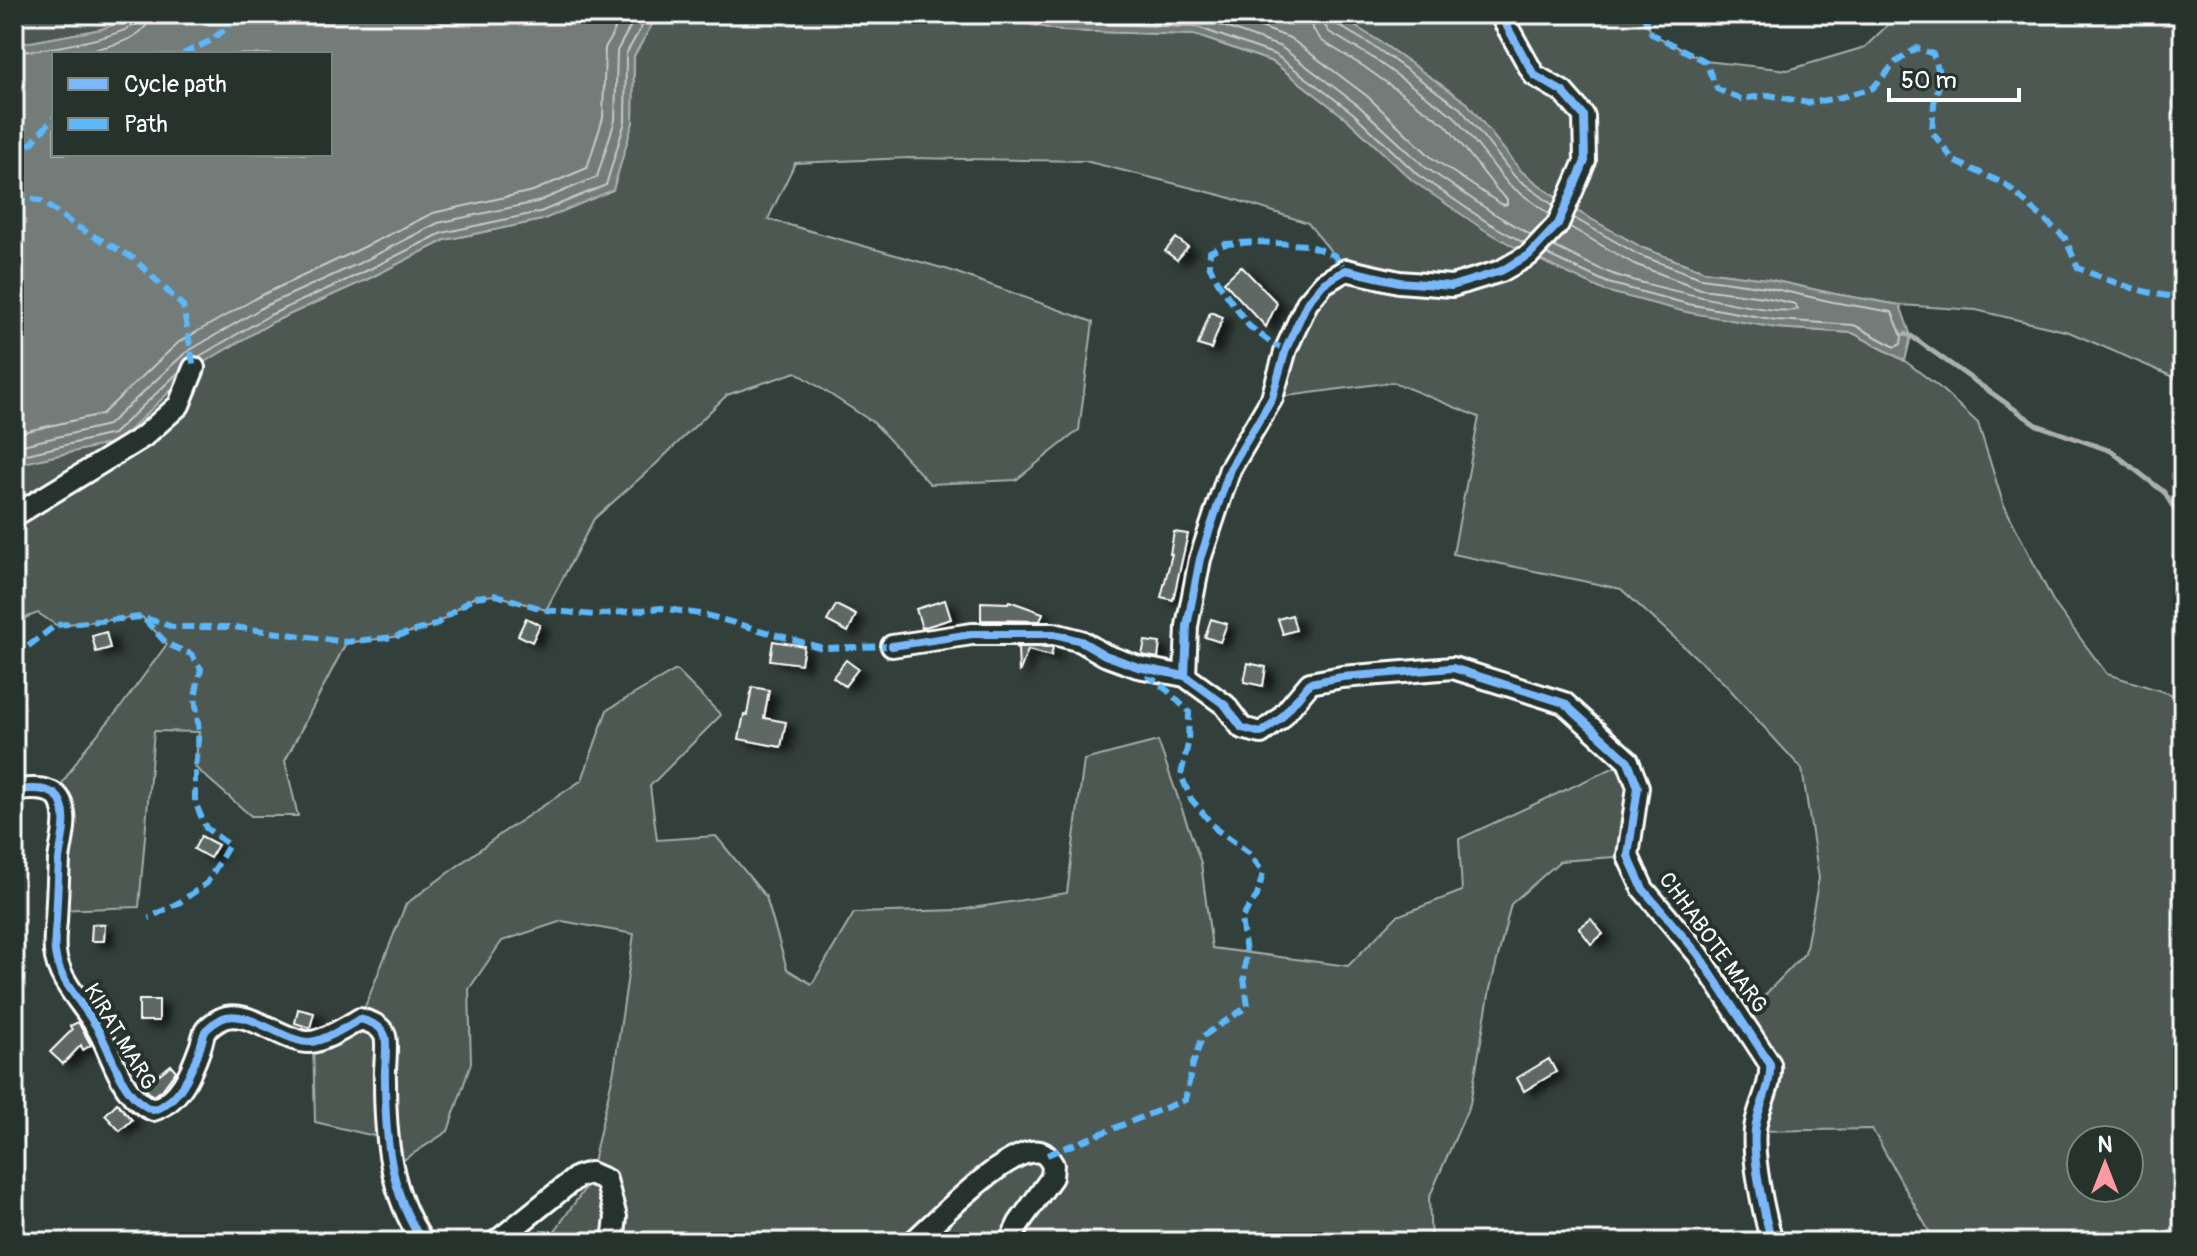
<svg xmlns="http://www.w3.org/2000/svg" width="2197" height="1256" font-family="Pangolin,sans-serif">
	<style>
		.green { fill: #4d5853; stroke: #a6aca9; stroke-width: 2; fill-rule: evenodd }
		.water { fill: #737b78; stroke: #abb0ae; stroke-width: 2; fill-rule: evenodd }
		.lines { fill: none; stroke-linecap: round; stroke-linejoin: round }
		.shore { stroke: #c7cac9; stroke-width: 2 }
		.stream { stroke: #abb0ae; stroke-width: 5 }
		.building { fill: #5f6964; stroke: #fff; stroke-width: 2; filter: url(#shadow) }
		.minor-casing { stroke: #fff; stroke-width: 26 }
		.minor { stroke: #26332d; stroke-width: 20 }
		.quiet { stroke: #5cb8fa; stroke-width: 6; stroke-dasharray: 12 6; stroke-linecap: butt }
		.cycleway-casing { stroke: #26332d; stroke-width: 13 }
		.cycleway { stroke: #7ab7fb; stroke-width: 8 }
		.labels { text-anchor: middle; stroke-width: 8; stroke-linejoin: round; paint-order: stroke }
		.street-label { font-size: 22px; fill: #fff; stroke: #26332d }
	</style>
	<defs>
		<filter id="shadow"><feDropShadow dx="9" dy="5" stdDeviation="4" flood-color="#0009"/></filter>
	</defs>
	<rect width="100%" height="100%" fill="#333f3a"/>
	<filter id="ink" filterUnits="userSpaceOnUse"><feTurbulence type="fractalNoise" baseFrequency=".0125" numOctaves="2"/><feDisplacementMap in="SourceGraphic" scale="16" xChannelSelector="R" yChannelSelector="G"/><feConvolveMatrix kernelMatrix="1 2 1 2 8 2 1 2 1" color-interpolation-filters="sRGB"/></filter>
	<g filter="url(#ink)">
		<!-- green -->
		<path class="green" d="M14,14h126l-38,15 -88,16z
			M658,14h325l79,17 133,4 78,27 74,57 66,62 362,147 78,5 52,28 34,26 39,36 25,80 51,100 53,71 76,24v544h-248l-63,-113 -118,2 17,-51 -29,-61 63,-66 14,-75 -17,-109 -77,-85 -104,-95 -168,-35 26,-137 -86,-35 -121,16 35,-95 39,-33 -38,-47 -84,-27 -139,-35 -177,-3 -113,5 -27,56 181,51 144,52 -14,108 -63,50 -86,4 -56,-61 -78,-51 -69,23 -71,69 -62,55 -48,91 -50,-15 -22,2 -39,28 -41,12 -48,6 -61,118 13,55h-47l-56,-49 4,-35 -45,-1 -15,176 -83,3 -1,-116 29,-44 36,-42 47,-64 -25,-27 -86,8 -18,-12 -24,9v-157l103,-23 77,-74 79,-46 97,-44 75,-38 97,-20 91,-97 1,-67zM2081,1140h48v48h-48z
			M1335,14h308l9,20 53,27 83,9 77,-23 34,-33h284v367l-114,-49 -93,-22 -76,-5 -65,-11 -68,-15 -63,-8 -61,-23 -77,-43 -45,-34 -54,-68 -88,-62z
			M676,670l45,45 -71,71 7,54 59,-4 50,61 21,72 25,15 42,-71 106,-3 107,-17 17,-133 74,-19 43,122 11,85 136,18 49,-50 65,-25 -3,-52 169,-78v95l-68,5 -49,43 -21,85 -20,115 -41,94 2,44h-884l41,-58 26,-114 20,-136 -72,-13 -60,20 -33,48 2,74 -23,68 -57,37 -4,-29 -72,-17 -2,-79 47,-24 46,-115 96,-71 80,-53 25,-70z"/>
		<!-- water -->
		<path class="water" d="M140,14h518l-24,42 -1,66 -20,68 -71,30 -97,20 -75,38 -97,44 -79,46 -77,74 -103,23v-420l88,-16zM54,54h276v100h-276z
			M983,14h352l44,27 88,62 54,68 45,34 77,43 61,23 63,8 68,15 65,11 11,31 -6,25 -52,-28 -77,-5 -90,-16 -81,-21 -76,-36 -46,-26 -70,-48 -66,-62 -74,-57 -78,-27 -133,-4z"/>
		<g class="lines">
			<!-- shore -->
			<path class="shore" d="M1022,14l41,9 134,4 79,28 77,58 65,62 69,47 37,21
				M1104,14l94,3 83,30 78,59 66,61 68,46 38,22
				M1226,14l64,24 77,58 65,62 67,45 5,2 3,-1v-5l-9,-8 -52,-66 -83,-59 -41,-25 -9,-12 -3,-15
				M1322,14l2,10 5,8 41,24 84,60 54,68 41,30
				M1332,14l1,6 3,4 39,23 86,62 54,68 38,28
				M14,52c27,-1 99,-13 120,-27 6,-4 5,-5 6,-11
				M67,54c24,-4 81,-10 83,-40
				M1553,246c19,9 38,20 57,27 25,10 171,45 188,36l-3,-5 -31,-7 -63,-8 -67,-25 -64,-37
				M1546,254l62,29 80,21 88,16 78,5 41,22 6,-3 1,-8 -10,-24 -59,-10 -67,-15 -65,-9 -62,-23 -65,-37
				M198,357l72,-42 96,-44 76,-38 98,-21 66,-27 19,-63 1,-68 23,-40
				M14,434l88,-20 77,-72 81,-46 96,-45 77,-38 100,-22 54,-23 16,-50 2,-70 18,-34
				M14,447l94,-22 77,-72 80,-47 97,-44 76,-39 99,-21 60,-25 18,-57 2,-69 20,-37
				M14,457l99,-23 67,-63"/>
			<!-- stream -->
			<path class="stream" d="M1905,334l6,2 126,89 74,26 53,41 19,31"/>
		</g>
		<!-- building -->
		<path class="building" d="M1176,238l12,9 -11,13 -12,-9z
			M1241,266l36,37 -11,24 -42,-45z
			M1210,312l13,5 -12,32 -13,-4z
			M1174,532l14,2 -15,66 -12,-3 11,-43h-2z
			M945,600l6,19 -29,9 -6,-19z
			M1009,601l34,12 -3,8 -59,-1v-18l27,1z
			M836,605l20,10 -8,17 -21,-11z
			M1292,615l4,15 -13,4 -5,-15z
			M526,618l14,7 -8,17 -14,-7z
			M1211,619l16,5 -7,18 -15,-5z
			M106,632l4,16 -14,4 -4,-16z
			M773,641l31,5 -3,18 -31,-4z
			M1145,641l15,2 -2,15 -16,-3z
			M1015,647h38l-2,9 -23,-6 -9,23 -1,-25z
			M846,660l12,9 -13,17 -12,-9z
			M1248,663l18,4 -3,19 -19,-4z
			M752,687l17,3 -5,28 22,4 -5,25 -42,-8 5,-25 3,1z
			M201,836l17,9 -8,13 -16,-9z
			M1591,919l12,15 -12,10 -12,-16z
			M92,924l13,1 -1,16h-13z
			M139,1000h20v21h-20z
			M298,1009l16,4 -4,15 -15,-5z
			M78,1022l13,23 -8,5 -2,-5 -18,19 -13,-12 22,-22 -2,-4z
			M1549,1059l7,13 -32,19 -7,-13z
			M171,1065l5,6 -14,19 -9,6 -9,-8 -1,-1z
			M117,1103l15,17 -12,11 -15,-16z"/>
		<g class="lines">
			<defs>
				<path id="minor" d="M14,516l129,-79 36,-32 15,-37
					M892,646l80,-12h82l27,7 24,14 33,12 47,9 40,29 17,23 19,5 19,-14 30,-36 32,-6 111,-9 111,35 64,58 10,26 -10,69 15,33 55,65 72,110c2,24 -13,43 -15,66 -3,29 9,84 17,112
					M1185,676l2,-50 13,-67 30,-90 42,-71 14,-49 21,-46 17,-20 22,-13 53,12 53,4 49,-15 28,-16 29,-31 27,-63 -1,-45 -21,-24 -29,-17 -34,-61
					M14,790c17,-1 42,-5 48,15 6,17 -1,37 -3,55 -1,20 -2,41 -3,61 -1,10 -2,21 -1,31 4,33 33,55 47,85 13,26 22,62 51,73 27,-9 38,-37 47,-62 2,-5 3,-14 6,-18 3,-3 11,-9 15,-11 24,-13 62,23 88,23 14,0 39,-16 51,-23 10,3 21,6 25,17 3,9 -1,33 0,44 0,57 5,114 38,162
					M496,1242l81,-65 13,-4 16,7 10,37 -3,25
					M913,1242c24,-21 96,-97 127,-90 7,2 9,7 13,13l-1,12 -33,46 -9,19"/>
			</defs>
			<!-- minor casing -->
			<use href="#minor" class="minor-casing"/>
			<!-- minor -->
			<use href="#minor" class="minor"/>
			<!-- quiet -->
			<path class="quiet" d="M1593,14h7
				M1643,14l9,20 53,27 12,28 24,10 28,-4 39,8 30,-5 35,-10 23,-26 21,-14 16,6 8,24 -7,25 -2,29 22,29 51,23 60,54 13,30c36,15 66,26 105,30
				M183,54l27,-13 34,-27
				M14,156l19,-14 21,-25
				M14,194l27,7 33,24 59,33 50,48 11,62
				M1286,349l-12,-4 -25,-19 -30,-42 -10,-19 1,-13 15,-8 32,-2 50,3 27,10 12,15
				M145,620l22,24 24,10 10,15 -6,27 4,36 -4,35v35l11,26 23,17 -22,38 -27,19 -31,16
				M14,657l42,-32 86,-8 31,10h61l112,15 48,-5 41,-12 39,-28 22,-2 50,15 48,5 67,-7 45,7 117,33 69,-2
				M1047,1155l138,-55 8,-36 9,-27 46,-31 -4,-28 2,-26 -5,-33 16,-23 6,-23 -14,-20 -32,-23 -26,-31 -10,-24 7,-31 1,-32 -21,-21 -24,-19"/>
			<defs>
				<path id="cycleway" d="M892,646l80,-12h82l27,7 24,14 33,12 47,9 40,29 17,23 19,5 19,-14 30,-36 32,-6 111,-9 111,35 64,58 10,26 -10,69 15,33 55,65 72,110c2,24 -13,43 -15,66 -3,29 9,84 17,112
					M1185,676l2,-50 13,-67 30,-90 42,-71 14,-49 21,-46 17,-20 22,-13 53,12 53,4 49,-15 28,-16 29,-31 27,-63 -1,-45 -21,-24 -29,-17 -34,-61
					M14,790c17,-1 42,-5 48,15 6,17 -1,37 -3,55 -1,20 -2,41 -3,61 -1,10 -2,21 -1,31 4,33 33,55 47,85 13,26 22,62 51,73 27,-9 38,-37 47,-62 2,-5 3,-14 6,-18 3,-3 11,-9 15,-11 24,-13 62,23 88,23 14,0 39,-16 51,-23 10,3 21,6 25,17 3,9 -1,33 0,44 0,57 5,114 38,162"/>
			</defs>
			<!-- cycleway casing -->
			<use href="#cycleway" class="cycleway-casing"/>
			<!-- cycleway -->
			<use href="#cycleway" class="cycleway"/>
		</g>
	</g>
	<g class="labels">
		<!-- street labels -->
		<g class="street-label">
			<text transform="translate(1714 942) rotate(54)" y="8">CHHABOTE MARG</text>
			<text transform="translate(121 1036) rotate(59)" y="8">KIRAT MARG</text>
		</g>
	</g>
	<!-- margin -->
	<rect width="2197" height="1256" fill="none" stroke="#26332d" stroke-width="48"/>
	<rect x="24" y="24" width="2149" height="1208" fill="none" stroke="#fff" stroke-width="3" filter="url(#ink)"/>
	<!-- legend -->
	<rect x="52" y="52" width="280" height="104" fill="#26332d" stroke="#7d8581" stroke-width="2"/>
	<rect x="68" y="78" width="40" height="12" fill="#7ab7fb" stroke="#7d8581" stroke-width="2"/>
	<text x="124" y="92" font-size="24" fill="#ffffff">Cycle path</text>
	<rect x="68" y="118" width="40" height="12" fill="#5cb8fa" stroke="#7d8581" stroke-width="2"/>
	<text x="124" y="132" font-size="24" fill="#ffffff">Path</text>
	<!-- north arrow -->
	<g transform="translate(2105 1164)"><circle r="38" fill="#26332d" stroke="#7d8581" stroke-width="2"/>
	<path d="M0-6L14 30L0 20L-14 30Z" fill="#ff9aa2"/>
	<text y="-12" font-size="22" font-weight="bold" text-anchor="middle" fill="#ffffff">N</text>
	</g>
	<!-- scale -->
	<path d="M1889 88v12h130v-12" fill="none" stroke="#ffffff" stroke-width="4"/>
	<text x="1901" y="88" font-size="24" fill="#ffffff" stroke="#26332d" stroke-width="6" paint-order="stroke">50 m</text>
</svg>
